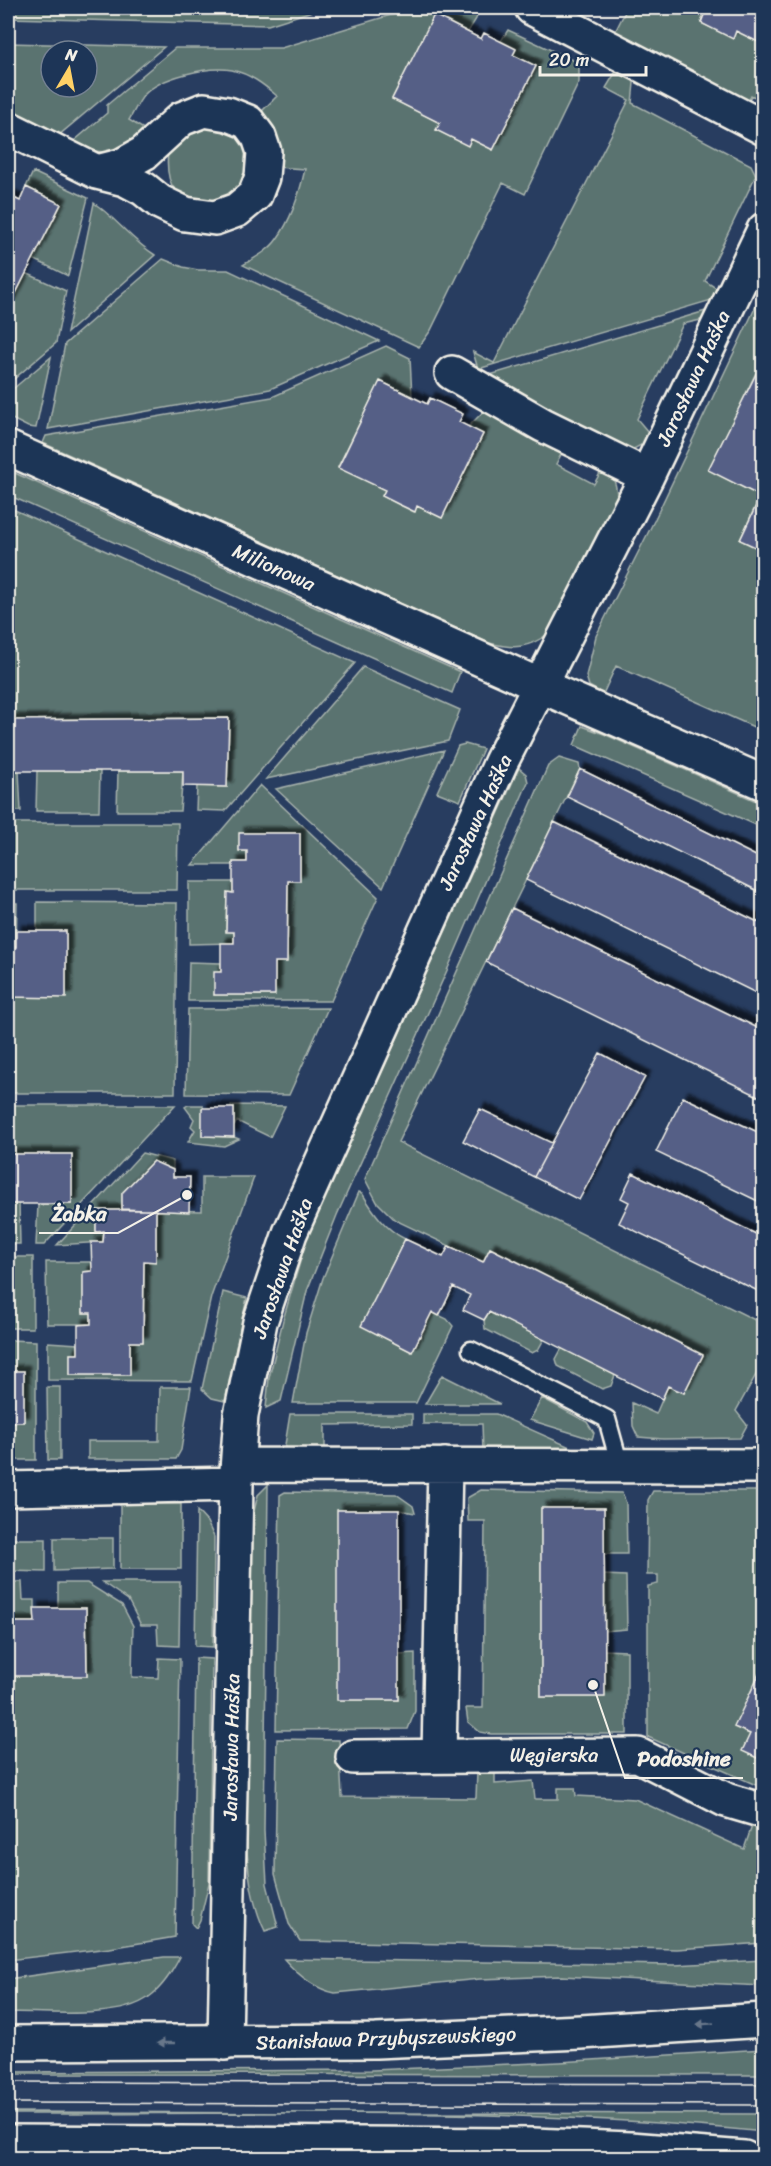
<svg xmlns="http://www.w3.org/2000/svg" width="771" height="2166" font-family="Sriracha,sans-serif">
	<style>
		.green { fill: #5a7370; stroke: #a7b2ac; stroke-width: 1.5; fill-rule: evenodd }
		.building { fill: #545f86; stroke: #f4f1e8; stroke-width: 1.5; filter: url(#shadow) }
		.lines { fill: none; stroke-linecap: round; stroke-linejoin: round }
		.service-casing { stroke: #f4f1e8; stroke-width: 21 }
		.minor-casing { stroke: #f4f1e8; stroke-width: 38 }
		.secondary-casing { stroke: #f4f1e8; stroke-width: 38 }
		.service { stroke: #1d3557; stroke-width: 16 }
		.minor { stroke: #1d3557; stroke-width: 33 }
		.secondary { stroke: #1d3557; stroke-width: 33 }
		.tram { stroke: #f4f1e8; stroke-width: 1.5 }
		.oneway { fill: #68778a }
		.labels { text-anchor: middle; stroke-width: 4.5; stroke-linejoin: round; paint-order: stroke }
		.street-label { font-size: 20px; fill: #f4f1e8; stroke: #1d3557 }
		.leader { fill: none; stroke: #f4f1e8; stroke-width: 2 }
		.callout-dot { fill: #f4f1e8; stroke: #1d3557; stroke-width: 2 }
		.callout-label { font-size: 21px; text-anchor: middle; font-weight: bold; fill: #f4f1e8; stroke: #1d3557; stroke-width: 4.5; stroke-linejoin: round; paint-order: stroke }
	</style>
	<defs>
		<filter id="shadow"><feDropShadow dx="5.5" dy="-5.5" stdDeviation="1.5" flood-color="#0009"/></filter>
	</defs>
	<rect width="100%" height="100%" fill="#283d60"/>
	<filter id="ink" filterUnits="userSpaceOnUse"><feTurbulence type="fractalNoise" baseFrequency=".0167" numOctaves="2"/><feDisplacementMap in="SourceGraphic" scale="12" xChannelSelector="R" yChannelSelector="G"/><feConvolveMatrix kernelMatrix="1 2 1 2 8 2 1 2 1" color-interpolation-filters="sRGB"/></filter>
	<g filter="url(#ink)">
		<!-- green -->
		<path class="green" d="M8,8h314l-54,17 -260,-7z
			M414,8h66l-4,11 -8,13 -34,-16 -42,83 48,24 -4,7 32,15 3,-6 22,11 43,-84 -23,-11 2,-7 -14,-7 7,-11 71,33v19l-54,112 -22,-11 -72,147 -12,17 -176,-82c11,-7 26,-14 34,-26 14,-19 23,-47 28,-70l-29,-2 -17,-53 18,-18c-14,-12 -27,-22 -45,-26 -24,-4 -72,7 -88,25 -6,7 -10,17 -15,25l18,11c-6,5 -12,13 -18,16 -20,10 -39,5 -56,-5l34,-29v-8l68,-57h106z
			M627,8h61l16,7 -3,8 32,15 3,-7 25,12 2,-3v61l-12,-6 -5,13 -133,-72z
			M8,43l156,4 -105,88 -51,-25zM51,51h36v36h-36z
			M624,69l11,4 -3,30 119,62 5,10 -51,106 14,9 -4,9 -237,70 -5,-17 21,11 135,-263 -23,-12 9,-15z
			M204,121l31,9 11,13 5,16 -9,31 -29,16c-35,-10 -49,-13 -45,-55z
			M33,172l55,26 -20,78 -35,-17 28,-54 -35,-18z
			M94,203c23,16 37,37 61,52l-88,78z
			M163,259l20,8 15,3h30l151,71 -109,48 -222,40 17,-85z
			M26,273l40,18 -10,52 -48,41v-80l2,1z
			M763,300v58l-54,112 51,26 -20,44 23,11v180l-147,-65 -13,28 -14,-8 -3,-10 10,-40 58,-115 103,-217z
			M709,310l-4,9 -22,5 -46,95 11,13 -5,12 -15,8 -145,-75z
			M386,346l24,12 2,39 -32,-15 -42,85 47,23 -3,6 32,16 3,-6 25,12 41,-84 -15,-7 19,-19 77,41 -8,15 38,20 9,-16c12,10 14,17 14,32l-68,133c-21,16 -35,16 -60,10l-446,-200 3,-7 226,-39z
			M51,357l-15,71 -8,-1 -20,-10v-24z
			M8,470l452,202 -8,21 -444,-198z
			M8,507l347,156 -130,148 -29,-1 1,-24 30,1 2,-69 -221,2z
			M363,667l97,43 -12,31 -182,38z
			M582,726l22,8 159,70v24l-189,-83z
			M465,744l18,5 -23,52 -23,-9 21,-46z
			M444,750l-61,137 -107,-98z
			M559,758l20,6 1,5 -182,373 365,182v38l-27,49 11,14 -7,13 -77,1 -25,-2 -5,-11 -1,-23 24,11 12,-28 16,7 18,-38 -212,-107 -7,14 -88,-42 -18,-18 -12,-23 183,-413z
			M519,768l7,6 2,8 -79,184 -112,249 -30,76 -26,110 -15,7 3,-30 14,-58 24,-82z
			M8,771h11l2,40h-13z
			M37,771h63l-1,40h-63z
			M118,771h65l-3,40h-63z
			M260,785l118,112 -47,104h-143l1,-39 32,1v9l-7,23h60l1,-33 12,-1 1,-80 12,-48h-60l-1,17 8,1v11h-14v3h-41z
			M8,823h170l-1,67h-169z
			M189,882h44v11h-6l-1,38 8,1v11l-45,1z
			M37,902l140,1 -2,190h-167v-96h58v-66h-29z
			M8,903h9l-1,44h-8z
			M328,1008l-39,87 -103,-1 2,-85z
			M8,1105h167l-131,140h-8l2,-40 33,-1 1,-49 -64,-1z
			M188,1105h15l-1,31 32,1 5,2 -15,7 -36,-4 7,-12 -4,-4 3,-7 -9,-12z
			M231,1105l54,1 -15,31 -33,-16 -3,6v-18l-3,-1z
			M142,1153l31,8v9l-20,-8 -31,31v17l-26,1v20h8l-1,11 -46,3z
			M202,1177h52l-43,120 -19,84 -144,-1v-38l30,2v10h-8v21h60v-33h13l1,-81h12v-51l46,1z
			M359,1192l3,1c12,20 23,36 43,46l-43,87 50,26 20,-40 15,7 6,7 -37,77h-123l13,-70 17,-55z
			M8,1204h11l1,40h-12z
			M8,1257h25v71h-25z
			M46,1262h46v9l-9,1v41h8v11h-44z
			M223,1292l24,6 -22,103 -13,-3 -10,-9z
			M489,1312l55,27 -6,11 -6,3 -47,-24 -1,-9z
			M8,1340l28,1v119h-28v-38h16v-50l-16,-1z
			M562,1348l53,27 -4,11 -9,3 -44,-23 -2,-7z
			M442,1375l58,29h-75z
			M47,1387h13v73h-12z
			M160,1387h31l-10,63 -5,9h-88v-18h71z
			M542,1398l45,24 7,11 -2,6 -62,-19z
			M290,1414h122v10l-87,1v27l-41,-1z
			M423,1414h73l85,38 -98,-1 -1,-27h-59z
			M268,1485l-4,346 3,53 11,43 -13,4c-27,-56 -17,-132 -16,-193 1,-73 2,-146 3,-219l6,-24z
			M481,1490l141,3 4,10 1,51h-23v-46h-63v189h63v-47l23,1v83h-136l-11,-2 -12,-10 -2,-14h17l2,-187h-17l-1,-23z
			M653,1491h110v173l-28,63 15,7 -7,17 20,10v24h-7l-108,-48v-151l10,-2v-9h-11l1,-75z
			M285,1492l111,2 17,12 2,7 -16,-3h-61v190h61v-46l16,-1v58l-7,18 -132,1 4,-235z
			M120,1503l61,1v65h-61z
			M197,1511l10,11 7,15 -1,110 -18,-1z
			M54,1538h59v31l-59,2z
			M8,1539h38v33l-38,-1z
			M604,1575l22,1 1,53 -23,2z
			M8,1582h14l1,18h12v22h-27z
			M102,1582h78l-1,64 -21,-1 -1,-20h-16l-13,-25z
			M58,1583h29l35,22 11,21 -1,51 26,1 1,-20 21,1 -5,278 -65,11 -102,12v-284l79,-1 -1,-67h-28z
			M196,1658l16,1 -3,224 -9,37 -4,8 -4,-4z
			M277,1739l62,1 3,57 134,1 1,-26 18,-2v14l38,-3 2,18h23v-11h17l1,8 59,3 109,50 9,-26h10v120l-86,6 -377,-8 -11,-17 -14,-50z
			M164,1957h16c-8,15 -17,30 -31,40 -30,23 -104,15 -141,15v-33z
			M284,1959l391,6 88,-5v26l-202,-10 -81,3 -145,14c-21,-4 -37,-18 -51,-34z
			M763,2049v26l-755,-1v-2l364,-2 188,-8z
			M8,2112l755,2 1,18c-251,-26 -505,-18 -756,-18z"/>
		<!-- building -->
		<path class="building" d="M688,8h76v32l-2,4 -26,-13 -3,8 -32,-16 3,-8z
			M434,15l47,24 3,-6 32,16 -3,6 23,11 -43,84 -22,-11 -3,7 -32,-16 4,-7 -48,-24z
			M26,187l35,17 -51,101 -2,-1v-109l12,6z
			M764,358v131l-4,7 -52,-26z
			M380,381l47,23 3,-6 33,16 -4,8 24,12 -41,84 -25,-12 -2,6 -17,-8 -16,-8 3,-6 -47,-22z
			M764,489v62l-24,-11z
			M229,718l-2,69 -44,-1v-15h-175v-51z
			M580,769l184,91v34l-197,-97z
			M554,822l210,103v72l-238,-117z
			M239,833h61v48h-12l-1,81h-12v33h-61v-23h7v-29h13v-11h-8l1,-40 6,1v-31h14v-11h-8z
			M512,908l252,123v68l-278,-137z
			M16,931h50v67l-58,-1v-50h8z
			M600,1053l45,24 -66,123 -45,-23z
			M683,1097l81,38v69l-108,-52z
			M202,1108h32v29l-32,-1z
			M480,1109l72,34 -18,34 -71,-36z
			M8,1154h64v50h-64z
			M153,1161l20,9v7h17l-1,35 -67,-3v-16z
			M633,1173l131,65v56l-145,-71 10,-21 -8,-4z
			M96,1210h60v52l-12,-1 -1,81h-13v33h-60v-21h8v-29l13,-1v-11h-8v-41l9,-1 -1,-29h12l1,-11 -8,1z
			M405,1239l38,18 6,-11 34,16 7,-14 213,107 -19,38 -16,-7 -6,13 -173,-87 -5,8 -21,-10 7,-15 -17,-8 -14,29 -7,-4 -20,40 -51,-26z
			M8,1371h16v51h-16z
			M541,1508h63l1,189h-64z
			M337,1510h62v190h-62z
			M34,1608h52l1,68h-79v-54h27z
			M764,1664v97l-22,-10 8,-17 -16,-7z"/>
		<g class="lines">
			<defs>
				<path id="service" d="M471,1350l136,69 13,47"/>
				<path id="minor" d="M532,8l232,120
					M8,128l89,44 28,7 19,10 16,13 25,12 30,4 22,-8 18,-15 7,-18 2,-25 -5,-15 -11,-15 -20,-8 -24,-4 -23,9 -37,34 -23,13 -24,6
					M452,373l91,52 104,51
					M8,448l533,238 223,97
					M238,1465l526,1
					M8,1489l228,-5
					M439,1755l6,-290
					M353,1757l285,-2 88,45 34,10 4,-1
					M225,2043l11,-559 5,-69 19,-93 30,-89 211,-471 146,-286 117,-246"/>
				<path id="secondary" d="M8,2043l368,-2 205,-9 183,-12
					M8,2142l525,3 97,4 114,9"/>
			</defs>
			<!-- service casing -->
			<use href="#service" class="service-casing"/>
			<!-- minor casing -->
			<use href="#minor" class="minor-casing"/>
			<!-- secondary casing -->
			<use href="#secondary" class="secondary-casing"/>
			<!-- service -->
			<use href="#service" class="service"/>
			<!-- minor -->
			<use href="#minor" class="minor"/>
			<!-- secondary -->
			<use href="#secondary" class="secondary"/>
			<!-- tram -->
			<path class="tram" d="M8,2082l756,2
				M8,2103l756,2"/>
		</g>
		<!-- one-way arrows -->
		<defs><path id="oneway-solid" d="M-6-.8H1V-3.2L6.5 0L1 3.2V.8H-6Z" transform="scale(1.5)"/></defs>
		<g class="oneway">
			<use href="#oneway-solid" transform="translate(705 2024) rotate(176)"/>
			<use href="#oneway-solid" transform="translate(166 2043) rotate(180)"/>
		</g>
	</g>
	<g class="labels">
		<!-- street labels -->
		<g class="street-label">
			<text transform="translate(693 378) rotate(-65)" y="7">Jarosława Haška</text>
			<text transform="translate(274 567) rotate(24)" y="7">Milionowa</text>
			<text transform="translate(475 822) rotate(-65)" y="7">Jarosława Haška</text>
			<text transform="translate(282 1268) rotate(-71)" y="7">Jarosława Haška</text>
			<text transform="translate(231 1747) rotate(-89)" y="7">Jarosława Haška</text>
			<text x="554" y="1762">Węgierska</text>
			<text transform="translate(386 2038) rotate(-2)" y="7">Stanisława Przybyszewskiego</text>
		</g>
	</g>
	<!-- callouts -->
	<path class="leader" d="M187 1195L118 1233H39M593 1685L625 1778H743"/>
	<g class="callout-dot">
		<circle cx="187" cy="1195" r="6"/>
		<circle cx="593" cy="1685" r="6"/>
	</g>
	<g class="callout-label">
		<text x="79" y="1221">Żabka</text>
		<text x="684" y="1766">Podoshine</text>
	</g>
	<!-- margin -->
	<rect width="771" height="2166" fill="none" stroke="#1d3557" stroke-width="30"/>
	<rect x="15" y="15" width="741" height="2136" fill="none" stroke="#f4f1e8" stroke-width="2" filter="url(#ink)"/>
	<!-- north arrow -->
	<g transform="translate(69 69) rotate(10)"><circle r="28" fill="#1d3557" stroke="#738091" stroke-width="1.5"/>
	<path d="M0-4.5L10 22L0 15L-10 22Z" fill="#ffd166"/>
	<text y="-9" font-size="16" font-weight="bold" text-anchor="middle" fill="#f4f1e8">N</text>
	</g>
	<!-- scale -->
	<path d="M540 66v9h106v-9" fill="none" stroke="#f4f1e8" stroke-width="3"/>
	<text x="549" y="66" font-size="18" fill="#f4f1e8" stroke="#1d3557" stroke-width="4.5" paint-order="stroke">20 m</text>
</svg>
